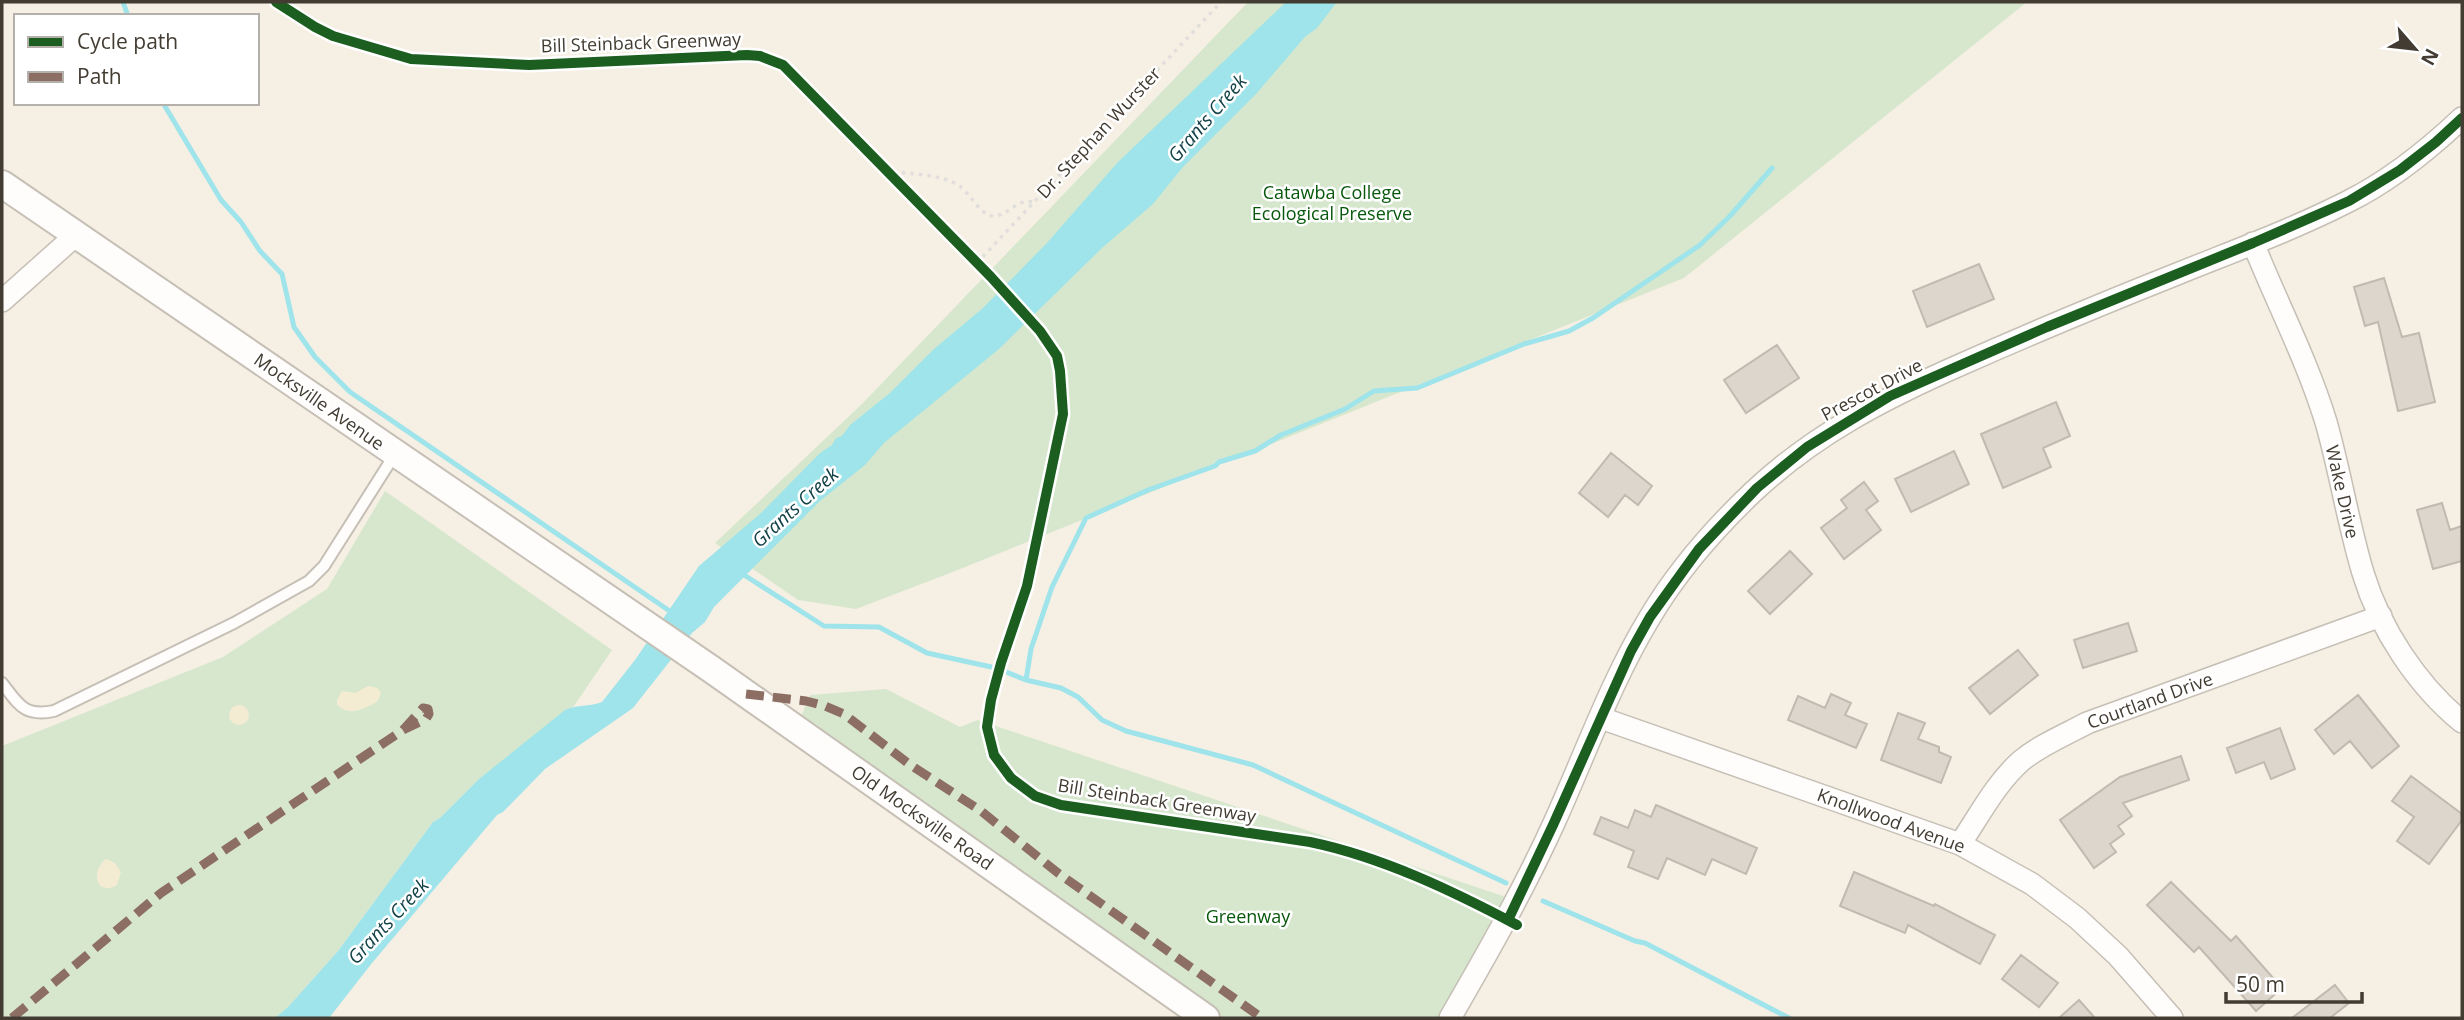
<svg xmlns="http://www.w3.org/2000/svg" width="2464" height="1020" font-family="'Open Sans',sans-serif">
	<style>
		.green { fill: #d7e7cd }
		.sand { fill: #f4ecd2 }
		.water { fill: #9ee4ea }
		.lines { fill: none; stroke-linecap: round; stroke-linejoin: round }
		.stream { stroke: #9ee4ea; stroke-width: 5 }
		.building { fill: #dcd6cc; stroke: #c0bab1; stroke-width: 2 }
		.service-casing { stroke: #c6bfb6; stroke-width: 14 }
		.minor-casing { stroke: #c6bfb6; stroke-width: 24 }
		.tertiary-casing { stroke: #c6bfb6; stroke-width: 30 }
		.path { stroke: #e1dfdc; stroke-width: 3.5; stroke-dasharray: 3.5 5; stroke-linecap: butt }
		.service { stroke: #fefdfb; stroke-width: 10 }
		.minor { stroke: #fefdfb; stroke-width: 21 }
		.tertiary { stroke: #fefdfb; stroke-width: 26 }
		.quiet { stroke: #8d6e63; stroke-width: 9; stroke-dasharray: 18 9; stroke-linecap: butt }
		.cycleway-casing { stroke: #fff; stroke-width: 15 }
		.cycleway { stroke: #1b5e20; stroke-width: 10 }
		.labels { text-anchor: middle; stroke-width: 5; stroke-linejoin: round; paint-order: stroke }
		.street-label { font-size: 18px; fill: #433c32; stroke: #fff }
		.park-label { font-size: 18px; fill: #08580c; stroke: #fff }
		.water-label { font-size: 19px; font-style: italic; fill: #124248; stroke: #fff }
	</style>
	<rect width="100%" height="100%" fill="#f6efe4"/>
	<!-- green -->
	<path class="green" d="M1248,2h779l-343,276 -734,295 -94,36 -58,-9 -83,-57 148,-140z
		M385,491l227,159 -38,56 -95,73 -39,39 -7,4 -95,129 -50,56 -13,11h-273v-272l221,-89 104,-68z
		M886,689l74,38 18,-7 531,178 -64,120h-229l-417,-297 11,-26z"/>
	<!-- sand -->
	<path class="sand" d="M368,686l9,2 4,5 -4,9c-14,7 -27,15 -40,3v-5l5,-9 14,2z
		M229 715a10 10 0 1 1 20 0a10 10 0 1 1-20 0Z
		M106,859l9,4 6,9 -4,13c-21,12 -27,-14 -11,-26z"/>
	<!-- water -->
	<path class="water" d="M1286,2h51l-20,26 -12,9 -49,57 -73,73 -30,37 -51,44 -103,101 -115,94 -19,22 -45,36 -106,106 -9,15 -13,11 -59,75 -88,61 -42,43 -6,3 -125,148 -43,55h-54l13,-11 50,-56 95,-129 7,-4 39,-39 86,-69c12,-6 25,-3 37,-8l33,-42 64,-94 62,-53 59,-60 12,-8 4,-7 6,-2 8,-11 40,-32 44,-44 49,-41 63,-64 72,-82z"/>
	<g class="lines">
		<!-- stream -->
		<path class="stream" d="M123,2l5,14
			M163,103l58,97 20,22 19,29 22,23 12,53 21,30 35,35 324,222
			M741,573l83,53 55,1 48,26 69,15 30,12 35,8 17,9 24,23 24,11 127,34 253,118
			M1026,680l5,-31 21,-62 34,-69 62,-28 67,-24 4,-4 36,-11 26,-16 64,-26 29,-18 43,-3 107,-44 45,-13 24,-13 107,-73 30,-29 42,-48
			M1543,901l92,40 10,2 144,75"/>
	</g>
	<!-- building -->
	<path class="building" d="M1979,264l15,35 -67,28 -14,-36z
		M2384,278l18,59 17,-4 16,69 -37,9 -20,-89 -13,4 -11,-39z
		M1777,345l22,33 -53,35 -22,-33z
		M2056,402l14,34 -27,12 8,19 -48,21 -22,-54z
		M1954,451l15,33 -58,28 -16,-33z
		M1611,453l41,33 -14,19 -13,-10 -17,22 -29,-24z
		M1864,482l14,19 -12,9 15,20 -37,29 -23,-31 26,-20 -6,-8z
		M2442,503l8,27 12,-4v35l-29,8 -16,-59z
		M1790,551l22,23 -42,40 -22,-23z
		M2128,623l9,28 -54,17 -9,-28z
		M2018,650l20,25 -48,39 -21,-26z
		M1831,694l20,9 -6,12 22,9 -11,24 -68,-28 10,-24 27,12z
		M2358,695l41,51 -27,22 -22,-27 -16,13 -19,-24z
		M1898,713l27,10 -7,16 21,8v5l12,5 -10,26 -60,-23z
		M2280,728l15,41 -24,10 -7,-17 -28,11 -9,-25z
		M2181,756l8,24 -66,23 9,13 -14,10 6,8 -14,10 6,8 -22,16 -34,-48 60,-43z
		M2411,776l51,38v6l-33,44 -32,-23 17,-24 -22,-16z
		M1656,805l101,43 -11,26 -34,-15 -7,16 -38,-17 -9,21 -30,-12 6,-16 -40,-17 7,-17 27,11 7,-18 16,7z
		M1854,872l80,34 1,-2 60,31 -15,29 -72,-39 -3,8 -65,-27z
		M2171,882l60,59 5,-5 46,52 -26,23 -57,-64 -5,5 -47,-47z
		M2021,955l37,28 -19,24 -37,-28z
		M2335,985l14,18 -19,15h-38z
		M2079,1000l16,18h-36z"/>
	<g class="lines">
		<defs>
			<path id="service" d="M2,683c17,22 22,34 52,28l180,-88 75,-42 15,-15 71,-112"/>
			<path id="minor" d="M2253,243c24,60 54,117 73,179 14,49 22,101 37,151 17,56 54,112 99,149
				M2,301l74,-66
				M1601,718l359,126 72,40 45,34 41,38 54,62
				M1960,844c19,-28 36,-61 61,-83 19,-16 44,-26 66,-38l294,-107
				M1450,1018c37,-64 73,-127 104,-195 31,-68 57,-142 96,-206 28,-47 65,-89 104,-126 61,-57 131,-93 206,-126 72,-32 144,-62 217,-91 57,-23 115,-44 170,-72 43,-21 81,-52 115,-84"/>
			<path id="tertiary" d="M2,184l709,485 495,349"/>
		</defs>
		<!-- service casing -->
		<use href="#service" class="service-casing"/>
		<!-- minor casing -->
		<use href="#minor" class="minor-casing"/>
		<!-- tertiary casing -->
		<use href="#tertiary" class="tertiary-casing"/>
		<!-- path -->
		<path class="path" d="M885,171c22,3 51,2 71,13 14,7 23,31 37,32 16,0 23,-18 41,-14
			M977,263l244,-261"/>
		<!-- service -->
		<use href="#service" class="service"/>
		<!-- minor -->
		<use href="#minor" class="minor"/>
		<!-- tertiary -->
		<use href="#tertiary" class="tertiary"/>
		<!-- quiet -->
		<path class="quiet" d="M746,694l60,7 19,5 19,8 65,50 72,47 77,62 204,145
			M12,1018l149,-125 242,-163 20,-22 5,1 1,5 -3,5 -23,11"/>
		<defs>
			<path id="cycleway" d="M276,2l39,25 18,9 78,23 118,6 218,-10 13,1 23,9 208,212 49,54 17,25 3,15 3,43 -36,172 -26,77 -10,37 -4,27 7,28 17,23 24,18 26,9 249,37c72,15 143,49 207,83
				M1508,920l45,-95 78,-174 19,-34 49,-68 58,-61 50,-41 83,-51 157,-69 206,-84 96,-42 51,-31 36,-28 26,-24"/>
		</defs>
		<!-- cycleway casing -->
		<use href="#cycleway" class="cycleway-casing"/>
		<!-- cycleway -->
		<use href="#cycleway" class="cycleway"/>
	</g>
	<g class="labels">
		<!-- street labels -->
		<g class="street-label">
			<text transform="translate(641 43) rotate(-2)" y="6">Bill Steinback Greenway</text>
			<text transform="translate(1099 133) rotate(-47)" y="6">Dr. Stephan Wurster</text>
			<text transform="translate(1872 390) rotate(-28)" y="6">Prescot Drive</text>
			<text transform="translate(319 402) rotate(35)" y="6">Mocksville Avenue</text>
			<text transform="translate(2342 492) rotate(77)" y="6">Wake Drive</text>
			<text transform="translate(2150 701) rotate(-20)" y="6">Courtland Drive</text>
			<text transform="translate(1157 801) rotate(9)" y="6">Bill Steinback Greenway</text>
			<text transform="translate(922 818) rotate(35)" y="6">Old Mocksville Road</text>
			<text transform="translate(1891 821) rotate(20)" y="6">Knollwood Avenue</text>
		</g>
		<!-- park labels -->
		<g class="park-label">
			<text x="1332" y="199">Catawba College<tspan x="1332" dy="21">Ecological Preserve</tspan></text>
			<text x="1248" y="923">Greenway</text>
		</g>
		<!-- water labels -->
		<g class="water-label">
			<text transform="translate(1207 118) rotate(-49)" y="7">Grants Creek</text>
			<text transform="translate(795 507) rotate(-42)" y="7">Grants Creek</text>
			<text transform="translate(388 921) rotate(-47)" y="7">Grants Creek</text>
		</g>
	</g>
	<!-- border -->
	<rect width="2464" height="1020" fill="none" stroke="#433c32" stroke-width="7"/>
	<!-- legend -->
	<rect x="14" y="14" width="245" height="91" fill="#ffffff" stroke="#b4b1ad" stroke-width="2"/>
	<rect x="28" y="37" width="35" height="10" fill="#1b5e20" stroke="#b4b1ad" stroke-width="2"/>
	<text x="77" y="49" font-size="21" fill="#433c32">Cycle path</text>
	<rect x="28" y="72" width="35" height="10" fill="#8d6e63" stroke="#b4b1ad" stroke-width="2"/>
	<text x="77" y="84" font-size="21" fill="#433c32">Path</text>
	<!-- north arrow -->
	<g transform="translate(2415 49) rotate(118)" stroke="#ffffff" stroke-width="5" paint-order="stroke">
	<path d="M0-5L12 26L0 18L-12 26Z" fill="#433c32"/>
	<text y="-10" font-size="19" font-weight="bold" text-anchor="middle" fill="#433c32">N</text>
	</g>
	<!-- scale -->
	<path d="M2226 992v10h136v-10" fill="none" stroke="#433c32" stroke-width="3.5"/>
	<text x="2236" y="992" font-size="21" fill="#433c32" stroke="#ffffff" stroke-width="5" paint-order="stroke">50 m</text>
</svg>
